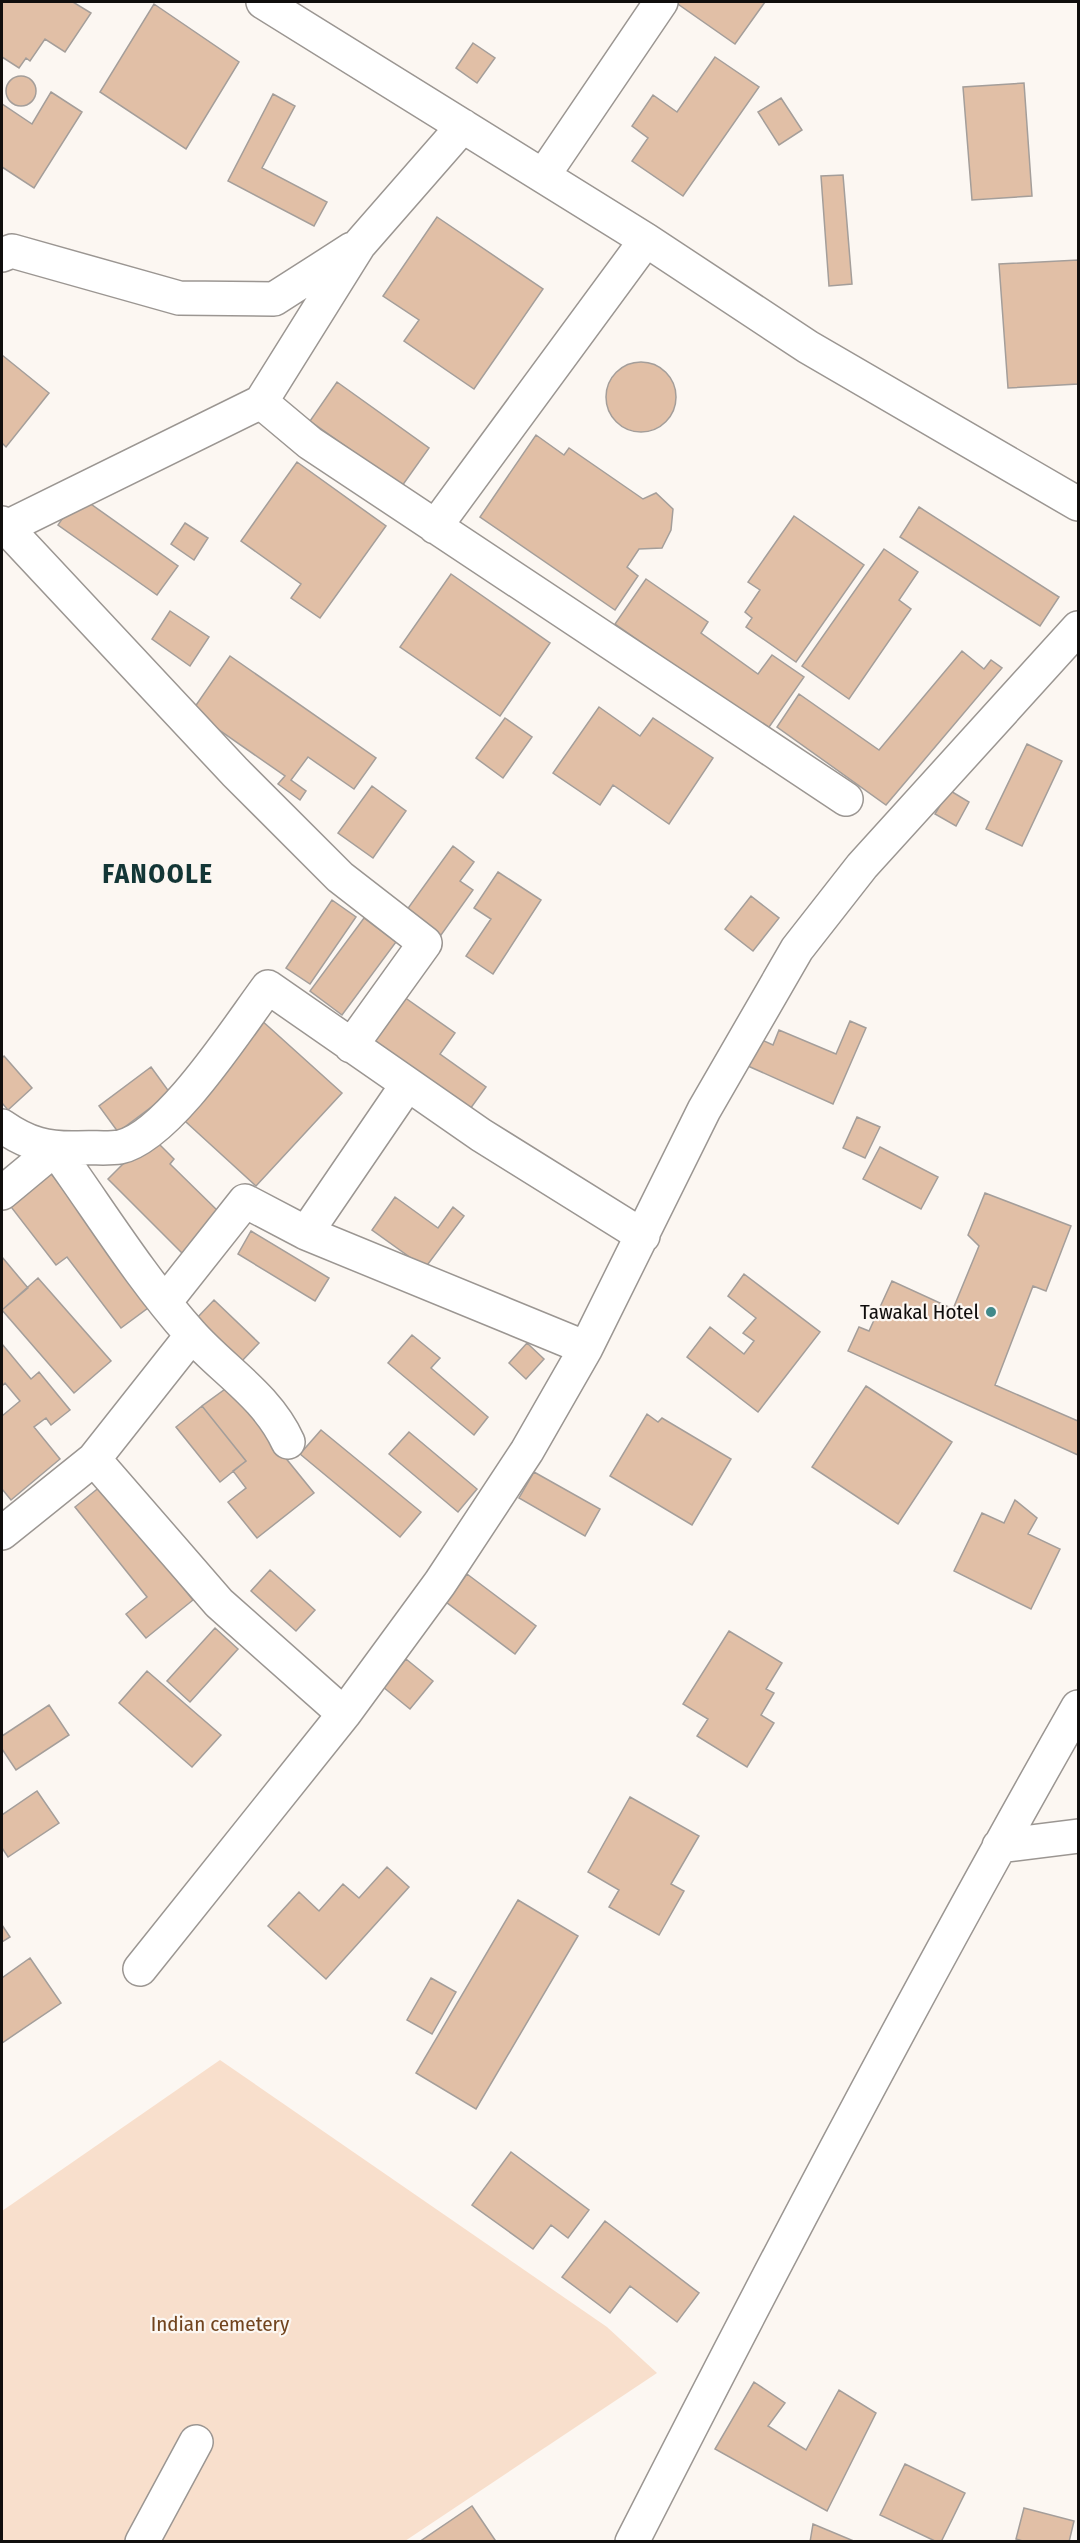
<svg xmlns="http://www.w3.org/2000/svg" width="1080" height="2543" font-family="'Fira Sans Condensed',sans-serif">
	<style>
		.green { fill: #f8dfcc }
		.building { fill: #e1bfa6; stroke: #a49e9a; stroke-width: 1.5 }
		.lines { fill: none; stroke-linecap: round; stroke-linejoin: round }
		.minor-casing { stroke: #9b9692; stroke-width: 36 }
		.minor { stroke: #fff; stroke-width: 33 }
		.poi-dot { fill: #41898a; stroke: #fcf7f2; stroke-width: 2 }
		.labels { text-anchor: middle; stroke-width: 4.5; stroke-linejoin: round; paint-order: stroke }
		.poi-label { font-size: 21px; fill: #100e0d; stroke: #fcf7f2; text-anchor: end }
		.park-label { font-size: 21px; fill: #71441e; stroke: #fcf7f2 }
		.district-label { font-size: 27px; font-weight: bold; letter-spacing: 1.5px; fill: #133636; stroke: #fcf7f2 }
	</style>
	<rect width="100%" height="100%" fill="#fcf7f2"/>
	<!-- green -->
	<path class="green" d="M220,2060l387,267 50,46 -252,168h-403v-330z"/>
	<!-- building -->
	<path class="building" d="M2,2h71l18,11 -26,39 -20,-13 -15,22 -4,-3 -7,10 -17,-11z
		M675,2h90l-30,42z
		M154,4l85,58 -53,87 -86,-57z
		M473,43l22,15 -18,25 -21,-15z
		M715,57l44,30 -76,109 -51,-35 16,-23 -16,-12 21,-31 24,17z
		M6 91a15 15 0 1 1 30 0a15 15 0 1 1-30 0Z
		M1024,83l8,113 -60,4 -9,-113z
		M51,92l31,20 -48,76 -32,-21v-63l30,20z
		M273,94l22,12 -33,62 65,34 -13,24 -86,-45z
		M781,98l21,32 -23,15 -21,-33z
		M843,175l9,109 -23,2 -8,-110z
		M437,217l106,72 -69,100 -70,-48 15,-21 -36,-24z
		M1078,260v124l-70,4 -9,-124z
		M2,355l47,38 -43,54 -4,-4z
		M606 397a35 35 0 1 1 70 0a35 35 0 1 1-70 0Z
		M337,382l92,66 -27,38 -92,-65z
		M536,435l28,20 5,-7 74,51 13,-6 17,16 -2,21 -9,18 -23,1 -12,18 11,9 -23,34 -135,-93z
		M297,462l89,64 -66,92 -29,-20 10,-14 -60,-43z
		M88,502l90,64 -21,29 -99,-70 6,-9z
		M919,507l140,90 -19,29 -140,-89z
		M794,516l70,49 -68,97 -50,-35 6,-9 -7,-6 15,-22 -12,-8z
		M185,523l23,15 -14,22 -23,-16z
		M884,549l34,23 -19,28 12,9 -62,90 -47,-33z
		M451,574l99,69 -50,73 -100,-69z
		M646,579l62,43 -7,11 57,41 14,-19 32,22 -37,53 -152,-106z
		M170,611l39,26 -19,29 -38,-27z
		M962,651l22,18 7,-9 11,8 -116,137 -109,-78 22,-33 80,56z
		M230,656l146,102 -22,31 -46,-32 -17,23 15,11 -6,9 -22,-16 7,-8 -93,-65z
		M599,707l41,29 13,-18 60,40 -44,66 -56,-39 -13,20 -47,-32z
		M505,718l27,19 -29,41 -27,-20z
		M1027,744l35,17 -40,85 -36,-17z
		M372,786l34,25 -33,47 -35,-25z
		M949,790l20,12 -13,24 -21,-12z
		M453,846l21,16 -14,19 13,9 -32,45 -35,-24z
		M498,872l43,28 -48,74 -27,-18 25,-37 -17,-11z
		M751,896l28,22 -26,33 -28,-22z
		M332,900l24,17 -46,67 -24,-16z
		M364,918l32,24 -54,73 -32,-24z
		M397,992l58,41 -15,21 46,33 -21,29 -104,-73z
		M260,1019l82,74 -86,93 -81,-74z
		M850,1021l16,7 -33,76 -94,-42 12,-27 22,10 6,-15 57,24z
		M4,1056l28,32 -24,22 -6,-7v-45z
		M151,1067l19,26 -52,39 -19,-26z
		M857,1117l23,10 -15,31 -22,-10z
		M151,1136l23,23 -4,5 52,51 -39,39 -75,-75z
		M880,1147l58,30 -17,32 -58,-30z
		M49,1171l103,134 -31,23 -54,-71 -11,8 -48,-62z
		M985,1193l86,33 -25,65 -13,-5 -38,99 83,36v34l-230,-104 11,-24 10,4 23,-50 61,28 26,-63 -11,-11z
		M395,1197l43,31 15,-21 11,9 -39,52 -53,-38z
		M251,1231l78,47 -14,23 -77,-47z
		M2,1257l26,31 -26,22z
		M744,1274l76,58 -62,80 -71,-55 23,-30 34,27 10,-13 -11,-8 13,-15 -28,-22z
		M38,1278l73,83 -37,32 -72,-83z
		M214,1300l45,43 -18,19 -45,-43z
		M412,1335l28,23 -9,10 57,49 -14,18 -86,-72z
		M527,1343l17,16 -18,20 -17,-16z
		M2,1344l29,35 8,-7 31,38 -19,15 -5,-7 -12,9 26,32 -49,41 -9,-11v-73l18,-15 -15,-18 -3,3z
		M866,1386l86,56 -54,82 -86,-57z
		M228,1387l86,106 -57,45 -29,-36 18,-14 -13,-17 13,-10 -44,-55z
		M202,1406l44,55 -26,21 -44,-55z
		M647,1414l11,8 4,-4 69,41 -39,66 -82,-49z
		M321,1430l100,82 -21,25 -100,-83z
		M409,1432l68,57 -19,23 -69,-58z
		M534,1472l66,37 -15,27 -66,-38z
		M101,1486l92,114 -47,38 -20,-24 21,-17 -72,-90z
		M1015,1500l22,18 -9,16 32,15 -29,60 -77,-38 28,-58 22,10z
		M270,1570l45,40 -19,21 -45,-40z
		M467,1574l69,52 -21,28 -69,-52z
		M215,1628l23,21 -48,53 -23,-21z
		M729,1631l53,32 -16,26 8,4 -13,22 13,8 -27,44 -50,-31 11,-17 -25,-15z
		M406,1659l27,22 -23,28 -27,-22z
		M147,1671l74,64 -29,32 -73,-64z
		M49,1705l20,30 -53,35 -14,-21v-13z
		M37,1791l22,32 -51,34 -6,-9v-33z
		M630,1797l69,39 -28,48 13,7 -25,44 -50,-28 10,-17 -31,-18z
		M387,1867l22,20 -83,92 -58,-53 31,-34 20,19 24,-27 16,14z
		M518,1900l60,36 -102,173 -60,-36z
		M2,1925l8,12 -8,5z
		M30,1958l31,45 -59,40v-65z
		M431,1978l25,14 -24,42 -25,-14z
		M511,2152l78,58 -21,28 -17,-13 -18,24 -61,-44z
		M605,2221l94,72 -22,29 -47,-36 -20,27 -48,-36z
		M754,2382l31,21 -17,23 38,24 33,-60 37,23 -49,98 -112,-62z
		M905,2464l60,29 -24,49h-4l-57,-27z
		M472,2506l23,34 -2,2h-74z
		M1024,2508l50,13 -5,21h-43l-10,-3z
		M813,2524l43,18h-46z"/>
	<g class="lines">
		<defs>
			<path id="minor" d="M263,2l383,238 162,107 270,157
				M543,176l118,-174
				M2,255l10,-4 167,47 95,1 78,-50
				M261,402l49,41 536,356
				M2,523l233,249 105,105 85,66 -74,103
				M435,527l211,-287
				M2,532l5,-5 254,-125 98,-157 104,-119
				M2,1126c26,18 45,23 77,22 13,-1 28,1 41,-1 49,-11 118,-120 148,-160l213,148 162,101
				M55,1149c44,61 85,128 136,185 32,36 76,62 97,108
				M2,1193l53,-44
				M306,1233l101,-148
				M165,1302l80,-101 61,32 280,115
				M94,1459l125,144 125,111
				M2,1533l92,-74 98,-124
				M999,1846l79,-10
				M140,1969l204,-255 96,-131 87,-132 59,-103 118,-238 93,-161 65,-83 216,-238
				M142,2542l54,-100
				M632,2542c143,-281 290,-561 446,-835"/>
		</defs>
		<!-- minor casing -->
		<use href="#minor" class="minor-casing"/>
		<!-- minor -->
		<use href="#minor" class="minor"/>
	</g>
	<!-- markers -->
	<circle class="poi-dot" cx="991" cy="1312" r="6"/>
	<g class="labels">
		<!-- poi labels -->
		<g class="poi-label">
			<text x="979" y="1319">Tawakal Hotel</text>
		</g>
		<!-- park labels -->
		<g class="park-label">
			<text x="220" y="2331">Indian cemetery</text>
		</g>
		<!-- district labels -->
		<g class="district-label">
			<text x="158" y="883">FANOOLE</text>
		</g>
	</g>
	<!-- border -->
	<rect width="1080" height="2543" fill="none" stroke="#100e0d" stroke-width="6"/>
</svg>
